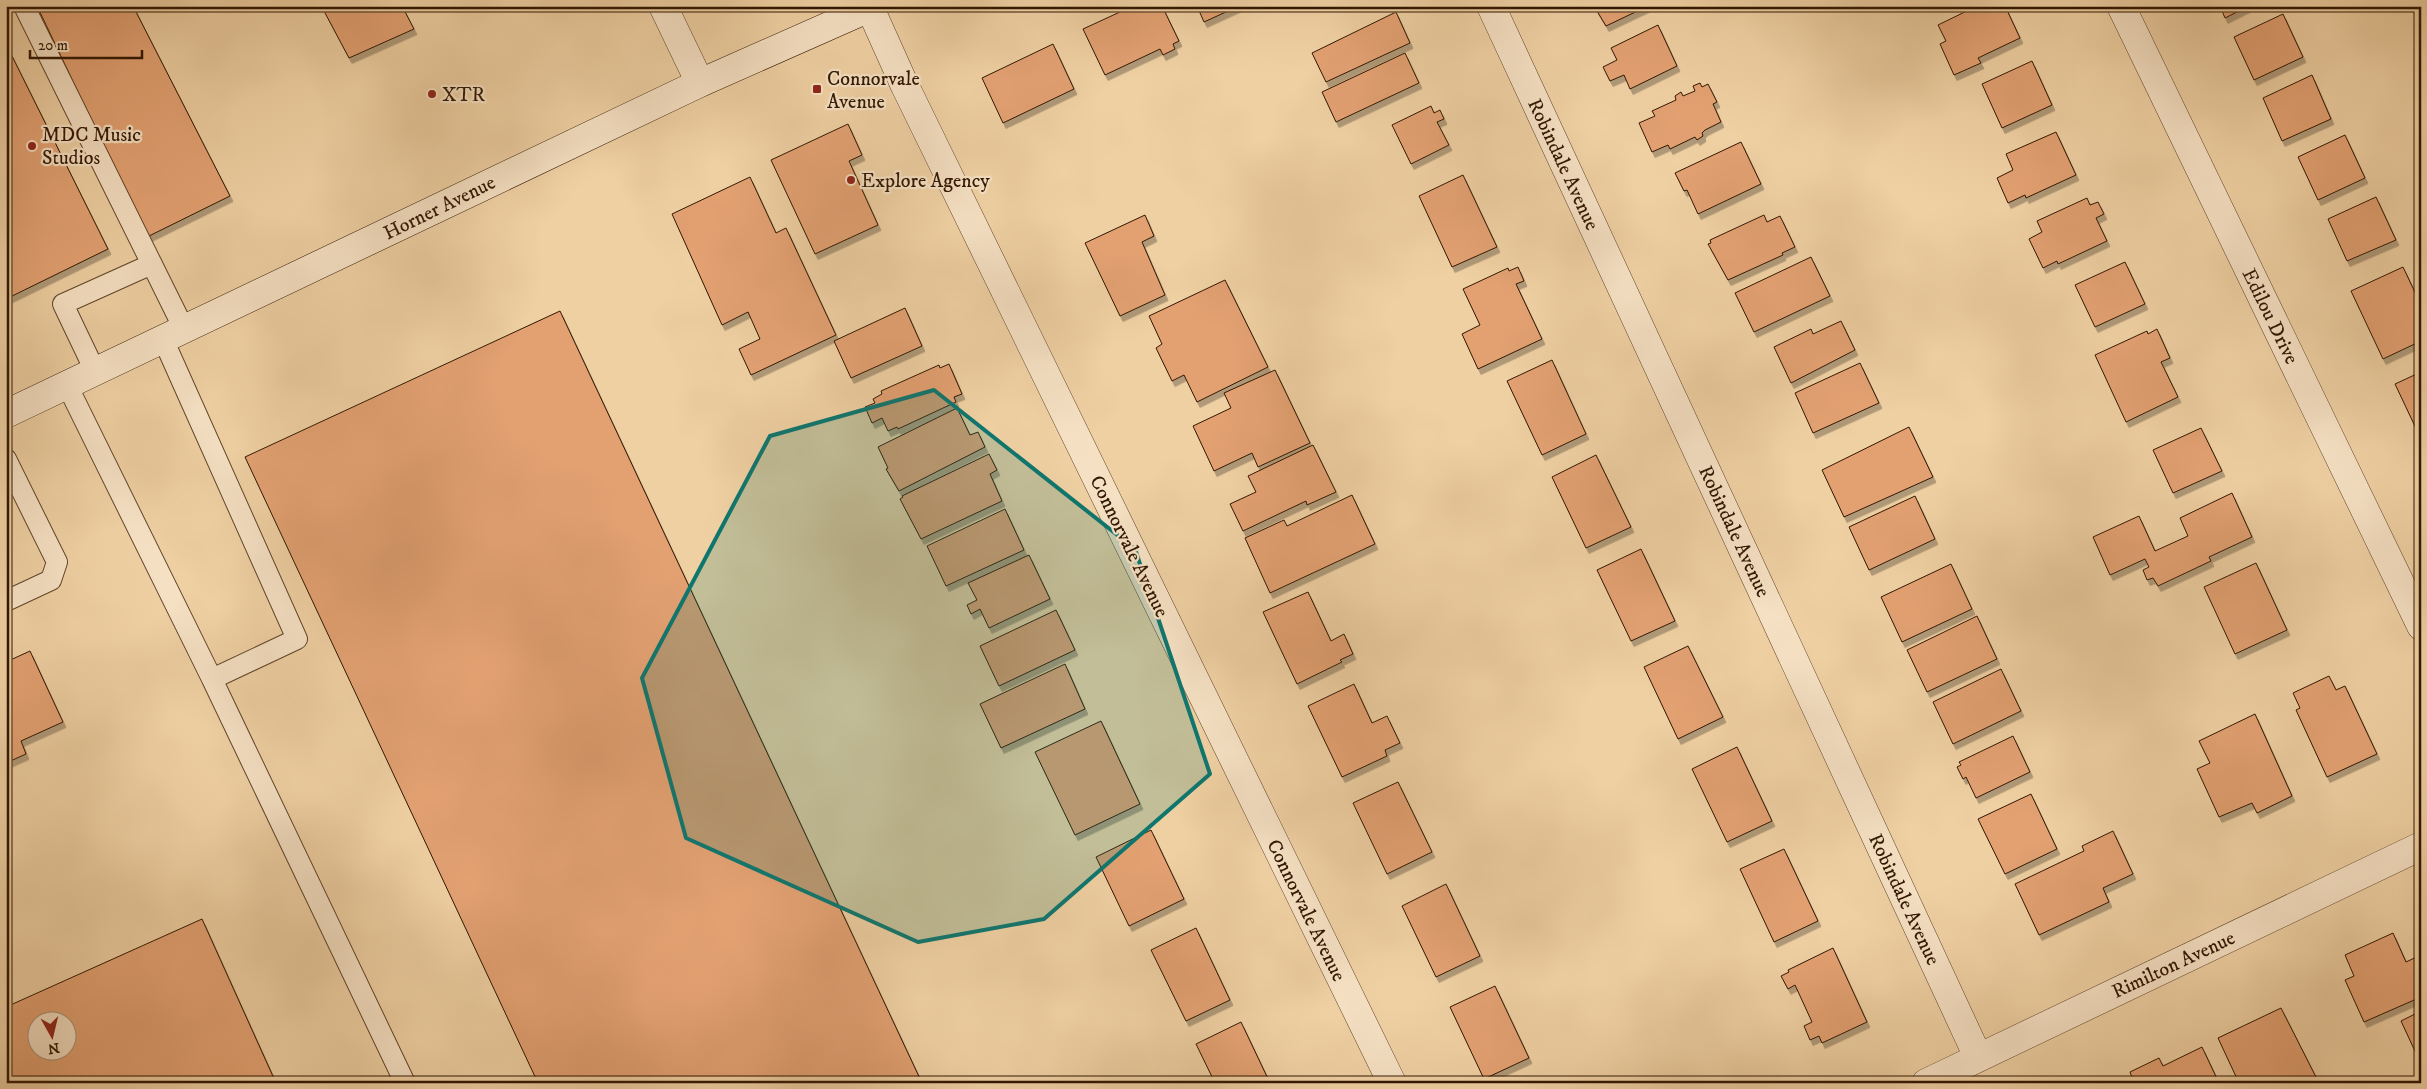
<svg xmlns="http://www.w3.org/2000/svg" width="2427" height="1089" font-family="'IM FELL DW Pica',serif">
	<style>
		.building { fill: #e3a172; stroke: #311702; fill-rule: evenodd; filter: url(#shadow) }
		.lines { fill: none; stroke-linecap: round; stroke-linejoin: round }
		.lane-casing { stroke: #60452a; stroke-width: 22 }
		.street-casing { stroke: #60452a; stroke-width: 29 }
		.secondary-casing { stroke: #311702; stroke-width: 29 }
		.lane { stroke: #f5e0c3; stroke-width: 20 }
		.street { stroke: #f5e0c3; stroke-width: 28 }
		.secondary { stroke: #f5e0c3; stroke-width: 28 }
		.marked { fill: #0f766e; fill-opacity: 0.2; stroke: #0f766e; stroke-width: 4; stroke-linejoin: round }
		.poi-dot { fill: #8f2418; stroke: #f5e0c3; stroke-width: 2 }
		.labels { text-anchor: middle; stroke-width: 4.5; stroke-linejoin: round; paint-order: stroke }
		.poi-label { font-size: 20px; fill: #311702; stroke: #f5e0c3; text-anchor: start }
		.street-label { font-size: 20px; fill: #311702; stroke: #f5e0c3 }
	</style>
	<defs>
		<filter id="shadow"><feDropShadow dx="3" dy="5.5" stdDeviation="0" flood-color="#0004"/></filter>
	</defs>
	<rect width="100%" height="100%" fill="#efd0a3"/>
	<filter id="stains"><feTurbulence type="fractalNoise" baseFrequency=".004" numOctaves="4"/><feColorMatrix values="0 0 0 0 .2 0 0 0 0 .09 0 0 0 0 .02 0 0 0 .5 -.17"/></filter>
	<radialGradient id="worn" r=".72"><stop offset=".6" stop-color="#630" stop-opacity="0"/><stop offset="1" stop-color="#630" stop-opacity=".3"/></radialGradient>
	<!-- building -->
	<path class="building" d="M37,6h96l97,190 -83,41z
		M332,6h70l12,23 -65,29 -25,-47z
		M1133,6h29l17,35 -6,3 2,5 -12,6 -3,-6 -55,26 -22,-46z
		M1197,6h42l-35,16z
		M1594,6h54l-42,20z
		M1977,6h28l15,32 -42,20 3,5 -27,12 -14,-31 6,-3 -8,-16z
		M2220,6h29l-24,12z
		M1396,12l14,31 -84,39 -14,-29z
		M2283,14l20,43 -49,23 -20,-43z
		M1658,25l19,41 -47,23 -6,-14 -14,6 -7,-14 14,-7 -6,-12z
		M6,44l102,205 -102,50z
		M1053,44l21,45 -71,34 -21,-45z
		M1405,53l14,30 -83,39 -14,-30z
		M2032,61l20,44 -50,23 -20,-44z
		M2312,75l19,44 -49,22 -19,-43z
		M1700,83l2,4 6,-3 9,18 -4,2 8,18 -16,8 -3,3 1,3 -6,4 -2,-3 -25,12 -2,-4 -16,7 -13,-29 16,-7 -3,-5 24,-11 -1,-4 6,-4 2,4 12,-5 -2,-5z
		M1431,106l3,7 6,-3 4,9 -7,3 12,23 -38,19 -19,-39z
		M848,124l14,31 -13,6 29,64 -63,29 -44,-94z
		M2056,132l20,43 -50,23 -1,-3 -17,8 -11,-25 16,-8 -7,-16z
		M2345,135l20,43 -47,22 -20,-43z
		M1741,142l20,42 -63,30 -11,-24 -3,1 -9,-18z
		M1463,175l34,72 -45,20 -33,-71z
		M750,177l26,56 10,-5 50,107 -85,40 -12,-26 21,-10 -12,-27 -26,13 -50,-111z
		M2376,197l20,43 -49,21 -19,-42z
		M2087,198l3,7 8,-3 6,12 -8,4 11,23 -49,23 -1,-3 -14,7 -14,-29 13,-7 -5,-11z
		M1145,215l9,21 -12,6 23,53 -45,21 -35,-73z
		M1764,215l3,7 13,-6 15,31 -13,6 1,2 -55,25 -20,-36 3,-1 -1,-3z
		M1811,257l19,39 -76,36 -19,-39z
		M2125,262l20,42 -50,23 -20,-42z
		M1518,267l6,14 -8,3 26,55 -64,30 -16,-35 18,-9 -17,-36 45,-21 1,3z
		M2403,267l18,38v36l-38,18 -32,-68z
		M1225,280l43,87 -71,35 -13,-27 -12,6 -16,-33 6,-4 -13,-28z
		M905,308l17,38 -71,32 -17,-37z
		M560,311l362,772h-384l-293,-626z
		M1841,321l14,29 -64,33 -17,-36 37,-18 2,5z
		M2157,329l13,29 -9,4 17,35 -52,25 -31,-67 52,-24 1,3z
		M1552,360l34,74 -44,21 -35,-74z
		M1860,363l19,40 -66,30 -18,-40z
		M949,364l13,30 -8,3 2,5 -58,27 -1,-2 -9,4 -6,-13 -10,5 -7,-16 10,-4 -2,-4 9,-5 -1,-3 58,-26 1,3z
		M1275,370l35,73 -52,24 -6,-14 -38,18 -21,-45 38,-18 -7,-15z
		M2421,372v67l-26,-55z
		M957,408l13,27 8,-3 7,15 -86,44 -13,-22 2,-1 -10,-21z
		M1909,427l24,50 -89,40 -22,-47z
		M2201,428l21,43 -49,22 -20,-43z
		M1313,445l23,47 -29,13 -1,-4 -63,30 -13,-27 26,-12 -8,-16z
		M989,454l8,16 -7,4 12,27 -81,38 -21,-40 3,-2 -1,-1z
		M1596,455l35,72 -45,21 -34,-71z
		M2232,493l20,44 -43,20 2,4 -53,25 -5,-8 -6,2 -4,-10 6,-3 -4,-8 -35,16 -17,-38 46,-21 16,35 33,-15 -8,-18z
		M1352,495l23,49 -105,49 -25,-55 39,-18 3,6z
		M1915,496l20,43 -66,31 -20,-43z
		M1005,509l19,41 -78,36 -19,-40z
		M1641,549l34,72 -44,20 -34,-71z
		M1029,555l21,44 -61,29 -9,-19 -9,5 -4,-9 10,-5 -9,-17z
		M2256,563l31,67 -52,24 -31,-67z
		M1951,564l21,45 -70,33 -21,-45z
		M1308,592l23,49 13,-7 9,20 -13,6 2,2 -45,22 -34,-72z
		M1056,610l19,40 -76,36 -19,-40z
		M1977,616l20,43 -70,33 -20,-42z
		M1688,646l35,71 -45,22 -34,-72z
		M30,651l33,71 -42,19 5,13 -20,9v-101z
		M1065,664l20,45 -84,39 -21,-44z
		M2001,669l20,42 -68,33 -20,-42z
		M2329,676l7,14 9,-4 32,68 -50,23 -31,-67 4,-2 -7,-15z
		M1354,684l18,39 15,-7 13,27 -15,7 2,6 -45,21 -34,-71z
		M2255,714l37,82 -35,17 -5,-10 -33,14 -22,-48 13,-6 -11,-22z
		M1101,721l39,83 -65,31 -40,-83z
		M2013,736l17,36 -54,26 -10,-21 -3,2 -6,-12 4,-2 -2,-3z
		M1737,747l35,74 -45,21 -35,-73z
		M1398,782l34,70 -45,22 -34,-71z
		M2031,794l26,55 -52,25 -27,-55z
		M1151,830l33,69 -55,27 -33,-69z
		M2113,831l20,43 -30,14 6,14 -70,33 -24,-51 69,-33 -2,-5z
		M1784,849l34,72 -44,21 -34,-73z
		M1446,884l34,72 -44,21 -34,-71z
		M202,919l74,164h-270v-76zM38,1022h30v30h-30z
		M1196,928l34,72 -44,21 -35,-71z
		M2393,933l13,29 15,-7v42l-57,25 -19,-42 9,-4 -9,-21z
		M1833,948l34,74 -45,21 -3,-7 -9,4 -6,-14 8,-4 -17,-37 -7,4 -7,-13 8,-4 -1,-2z
		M1495,986l34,72 -45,21 -34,-72z
		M2281,1008l38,75h-80l-21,-45z
		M2421,1011v50l-1,1 -19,-41z
		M1241,1022l29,61h-55l-19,-39z
		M2202,1047l17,36h-85l-4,-11 29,-14 4,8z"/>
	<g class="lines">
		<defs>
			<path id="lane" d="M24,6l160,323
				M163,339l134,300 -85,40 193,404
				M95,371l-32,-67 89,-40
				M67,385l145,294
				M6,459l51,103 -6,18 -45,21"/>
			<path id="street" d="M663,6l37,77
				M1491,6l487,1051
				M2121,6l300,620
				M870,8l35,78 487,997
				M1926,1083l495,-237"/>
			<path id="secondary" d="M6,414l694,-331 174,-77"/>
		</defs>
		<!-- lane casing -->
		<use href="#lane" class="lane-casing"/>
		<!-- street casing -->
		<use href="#street" class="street-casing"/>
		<!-- secondary casing -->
		<use href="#secondary" class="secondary-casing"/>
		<!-- lane -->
		<use href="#lane" class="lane"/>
		<!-- street -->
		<use href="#street" class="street"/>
		<!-- secondary -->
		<use href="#secondary" class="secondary"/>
	</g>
	<!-- marked area -->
	<path class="marked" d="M934,390l201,159 75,225 -166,145 -126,23 -232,-104 -44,-160 128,-242z"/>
	<!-- markers -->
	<g class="poi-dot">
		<rect x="812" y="84" width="10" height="10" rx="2.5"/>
		<circle cx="432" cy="94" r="5"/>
		<circle cx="32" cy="146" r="5"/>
		<circle cx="851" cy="180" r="5"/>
	</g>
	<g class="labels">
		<!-- poi labels -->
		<g class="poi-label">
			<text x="827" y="85">Connorvale<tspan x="827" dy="23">Avenue</tspan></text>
			<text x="442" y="101">XTR</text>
			<text x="42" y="141">MDC Music<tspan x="42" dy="23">Studios</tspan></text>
			<text x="861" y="187">Explore Agency</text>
		</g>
		<!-- street labels -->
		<g class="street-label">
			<text transform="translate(1564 164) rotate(65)" y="7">Robindale Avenue</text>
			<text transform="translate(439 207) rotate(-26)" y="7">Horner Avenue</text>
			<text transform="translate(2271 316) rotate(64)" y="7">Edilou Drive</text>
			<text transform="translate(1735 531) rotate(65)" y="7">Robindale Avenue</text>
			<text transform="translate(1130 546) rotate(64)" y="7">Connorvale Avenue</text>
			<text transform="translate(1905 899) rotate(65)" y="7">Robindale Avenue</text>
			<text transform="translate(1307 910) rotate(64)" y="7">Connorvale Avenue</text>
			<text transform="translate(2173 964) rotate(-25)" y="7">Rimilton Avenue</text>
		</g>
	</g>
	<!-- margin -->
	<rect width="2427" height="1089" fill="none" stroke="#efd0a3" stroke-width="25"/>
	<rect x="8" y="8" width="2412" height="1074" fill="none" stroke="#311702" stroke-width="2.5"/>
	<rect x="12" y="12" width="2402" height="1064" fill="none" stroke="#311702"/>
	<!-- north arrow -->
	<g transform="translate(52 1036) rotate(172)"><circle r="24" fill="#f5e0c3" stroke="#a79076"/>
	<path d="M0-4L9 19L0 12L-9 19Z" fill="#8f2418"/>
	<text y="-8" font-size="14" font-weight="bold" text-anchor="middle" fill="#311702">N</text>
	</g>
	<!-- scale -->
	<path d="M30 50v8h112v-8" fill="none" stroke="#311702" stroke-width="2.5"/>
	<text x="38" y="50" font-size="15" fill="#311702" stroke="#f5e0c3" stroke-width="4" paint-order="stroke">20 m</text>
	<rect width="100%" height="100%" filter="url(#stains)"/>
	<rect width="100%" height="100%" fill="url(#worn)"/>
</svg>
